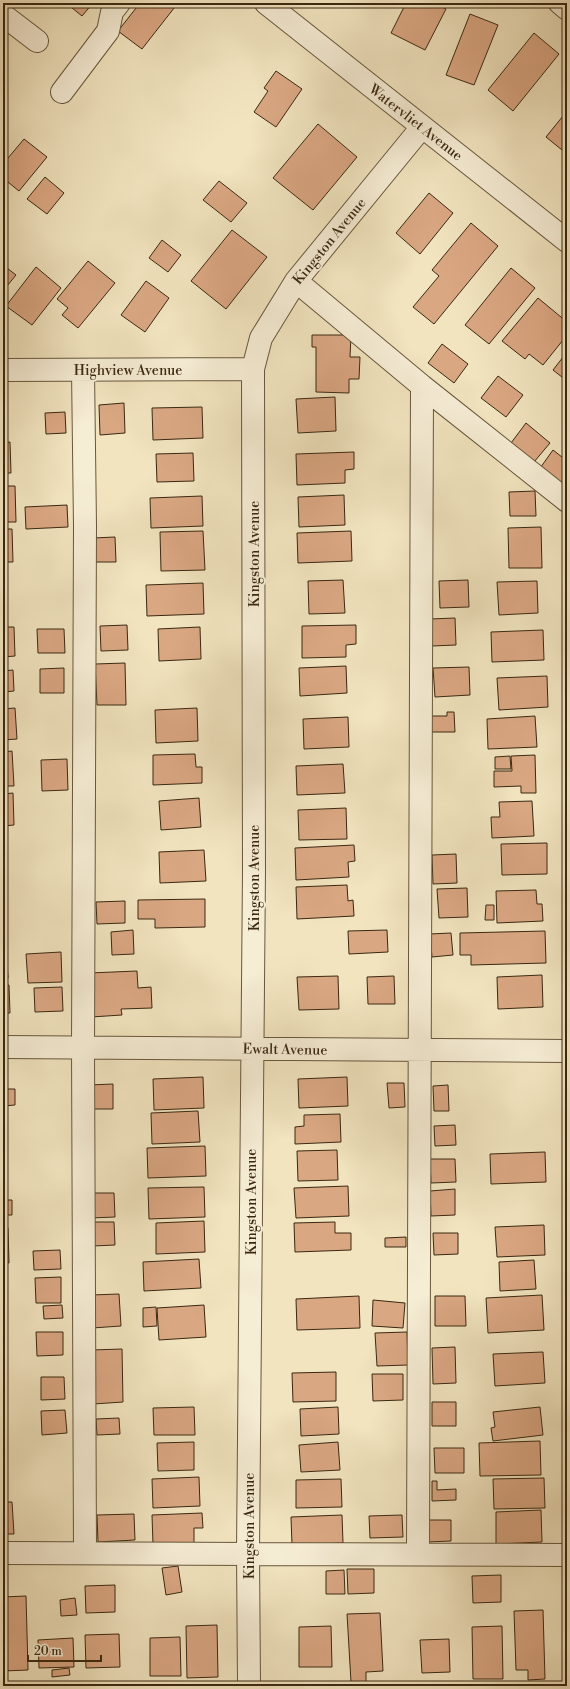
<svg xmlns="http://www.w3.org/2000/svg" width="570" height="1689" font-family="'Libre Bodoni',serif">
	<style>
		.building { fill: #daa783; stroke: #3a2811 }
		.lines { fill: none; stroke-linecap: round; stroke-linejoin: round }
		.minor-casing { stroke: #68573c; stroke-width: 24 }
		.minor { stroke: #f6edd5; stroke-width: 22 }
		.labels { text-anchor: middle; stroke-width: 4; stroke-linejoin: round; paint-order: stroke }
		.street-label { font-size: 14px; fill: #3a2811; stroke: #f6edd5 }
	</style>
	<rect width="100%" height="100%" fill="#f1e4bf"/>
	<filter id="stains"><feTurbulence type="fractalNoise" baseFrequency=".005" numOctaves="4"/><feColorMatrix values="0 0 0 0 .2 0 0 0 0 .09 0 0 0 0 .02 0 0 0 .5 -.17"/></filter>
	<radialGradient id="worn" r=".72"><stop offset=".6" stop-color="#630" stop-opacity="0"/><stop offset="1" stop-color="#630" stop-opacity=".3"/></radialGradient>
	<!-- building -->
	<path class="building" d="M66,3h27l-11,13z
		M140,3h38l-36,46 -24,-18z
		M406,3h28l12,6 -21,41 -34,-17z
		M470,14l28,11 -24,60 -28,-10z
		M534,33l25,21 -46,57 -25,-21z
		M276,71l26,18 -26,38 -22,-15 14,-21 -4,-3z
		M567,111v43l-21,-17z
		M318,124l39,33 -44,53 -40,-32z
		M24,139l23,18 -28,34 -16,-13v-14z
		M45,177l19,16 -17,21 -20,-15z
		M219,181l28,22 -16,19 -28,-22z
		M429,193l24,20 -33,41 -24,-21z
		M471,223l27,23 -64,78 -21,-17 26,-31 -7,-6z
		M232,230l35,27 -41,52 -35,-28z
		M162,240l19,15 -13,17 -19,-14z
		M88,261l27,22 -37,45 -16,-13 6,-7 -11,-9z
		M3,265l13,10 -13,16z
		M36,267l25,21 -29,37 -26,-19z
		M511,268l24,20 -46,56 -24,-19z
		M146,281l23,17 -24,34 -24,-17z
		M538,298l29,24v13l-24,30 -14,-11 -4,5 -23,-18z
		M312,335h39l-1,22h10l-1,22h-10v14l-33,-1v-45h-4z
		M442,344l26,20 -14,19 -26,-20z
		M567,352v29l-14,-11z
		M498,376l25,19 -17,22 -25,-19z
		M335,397l1,34 -38,2 -2,-34z
		M124,403l1,30 -25,2 -1,-30z
		M202,407l1,31 -50,2 -1,-32z
		M3,408h3l1,28h-4z
		M65,412l1,21 -20,1 -1,-21z
		M526,423l24,20 -16,19 -23,-19z
		M10,442l1,31h-8v-30z
		M553,450l14,11v30l-29,-20z
		M354,452v17l-9,1v13l-48,2 -1,-31z
		M193,453l1,28 -37,1 -1,-28z
		M3,486h12l1,36h-13z
		M535,491l1,25h-26l-1,-24z
		M344,495l1,30 -46,2 -1,-30z
		M202,496l1,30 -52,2 -1,-30z
		M67,505l1,22 -42,2 -1,-22z
		M541,527l1,41h-33l-1,-40z
		M3,529h9l1,33h-10z
		M203,531l2,39 -44,1 -1,-39z
		M351,531l1,30 -54,2 -1,-30z
		M115,537l1,25h-23v-24z
		M3,579h2l2,29 -4,1z
		M343,580l2,33 -36,1 -1,-33z
		M468,580l1,27 -29,1 -1,-27z
		M537,581l1,32 -39,2 -2,-33z
		M203,583l1,31 -57,2 -1,-31z
		M455,618l1,27 -24,1 -2,-27z
		M127,625l1,25 -27,1 -1,-25z
		M356,625v19l-10,1v12l-44,1v-32z
		M3,627h11l1,29 -12,1z
		M200,627l1,32 -42,2 -1,-32z
		M37,629h27l1,24h-27z
		M543,630l1,30 -52,2 -1,-30z
		M125,663l1,42h-29l-2,-41z
		M346,666l1,27 -47,3 -1,-28z
		M469,667l1,28 -35,2 -2,-29z
		M64,668v25h-24v-24z
		M13,670l1,21 -10,1 -1,11v-32z
		M547,676l1,31 -49,3 -2,-32z
		M15,708l2,31 -14,1v-31z
		M197,708l1,33 -42,2 -1,-33z
		M447,712h7l1,20h-25v-16h17z
		M535,716l2,31 -49,2 -1,-30z
		M348,717l1,30 -45,2 -1,-30z
		M12,751l2,35h-11v-34z
		M195,754l1,13h6v16l-49,2v-30z
		M535,755l1,38h-15v-7l-27,1v-16h18l-1,-15z
		M510,756l1,13h-16v-12z
		M67,759l1,31 -26,1 -1,-31z
		M343,764l2,29 -48,2 -1,-29z
		M13,793l1,32 -11,1v-32z
		M199,798l2,29 -40,3 -2,-29z
		M532,801l2,35 -42,2 -1,-21h9l-1,-15z
		M346,808l1,31 -48,1 -1,-30z
		M3,843h3l1,29h-4z
		M547,843v31l-45,1 -1,-31z
		M354,845l1,16 -7,1 1,15 -53,3 -1,-32z
		M204,850l2,31 -46,2 -1,-31z
		M456,854l1,29 -24,1 -1,-29z
		M347,885l1,16 5,-1 1,16 -57,3 -1,-32z
		M467,888l1,29 -29,1 -2,-29z
		M536,890l1,14h5l1,17 -46,2 -1,-32z
		M205,899v28l-50,1v-9h-17v-19z
		M125,901v22l-28,1 -1,-22z
		M486,905h8v15h-9z
		M133,930l1,24 -22,1 -1,-23z
		M387,930l1,22 -39,2 -1,-23z
		M545,931l1,32 -75,2v-10h-11v-22z
		M451,933l2,22 -21,2 -2,-23z
		M3,950h3l2,28 -5,1z
		M61,952l1,30 -34,1 -2,-29z
		M137,971l1,17 13,-1 1,21 -31,1 1,6 -31,2 -2,-44z
		M542,975l1,32 -45,2 -1,-32z
		M338,976l1,33 -40,1 -2,-33z
		M394,976l1,28h-27l-1,-27z
		M3,985h6l1,28h-7z
		M62,987l1,24 -28,1 -1,-24z
		M3,1076l2,13h10v16l-12,1z
		M203,1077l1,31 -50,2 -1,-31z
		M347,1077l1,29 -49,2 -1,-29z
		M387,1083h17l1,24 -16,1z
		M113,1084v25h-23l-1,-24z
		M448,1085l1,26h-15l-1,-25z
		M198,1111l2,31 -48,2 -1,-31z
		M340,1114l1,28 -46,2v-17l9,-1v-11z
		M455,1125l1,20 -21,1 -1,-20z
		M3,1131h1l1,30h-2z
		M205,1146l1,30 -58,2 -1,-30z
		M337,1150l1,30 -40,1 -1,-30z
		M545,1152l1,30 -55,2 -1,-30z
		M430,1159h25l1,23 -25,1z
		M348,1186l1,30 -53,2 -2,-30z
		M204,1187l1,30 -56,2 -1,-31z
		M455,1189v26l-24,1 -1,-25z
		M89,1193h25l1,24 -25,1z
		M3,1200h9v15h-9z
		M204,1221l1,31 -49,2v-31z
		M92,1222h22l1,23 -22,1z
		M335,1222v11h16v17l-56,2 -1,-29z
		M544,1225l1,30 -48,2 -2,-30z
		M3,1228h5l1,35h-6z
		M433,1233h25v21l-24,1z
		M406,1237v10h-21v-9z
		M60,1250l1,19 -27,1 -1,-19z
		M199,1259l2,29 -57,3 -1,-29z
		M534,1260l2,29 -36,2 -1,-29z
		M3,1277h3l1,46h-4z
		M61,1277v26h-25l-1,-25z
		M119,1294l2,32 -29,2 -1,-33z
		M542,1295l2,35 -56,3 -2,-35z
		M359,1296l1,32 -63,2 -1,-31z
		M435,1296h30l1,30h-31z
		M373,1300l32,3 -2,25 -31,-2z
		M62,1305l1,13 -19,1 -1,-13z
		M204,1305l2,32 -47,3 -2,-32z
		M156,1307l1,19 -14,1v-19z
		M36,1332h27v23l-26,1z
		M407,1332l1,33 -31,1 -2,-33z
		M455,1347l1,36 -23,1 -1,-36z
		M122,1349l1,53 -30,2 -1,-54z
		M543,1352l2,31 -50,3 -2,-32z
		M336,1372v29l-43,1 -1,-29z
		M372,1374h31v26l-30,1z
		M41,1377h23l1,22 -24,1z
		M432,1402h24v24h-24z
		M194,1407l1,28h-41l-1,-27z
		M338,1407l1,27 -38,2 -1,-27z
		M540,1407l3,28 -50,6 -2,-13 4,-1 -2,-15z
		M65,1410l2,23 -25,2 -1,-24z
		M119,1418l1,16 -23,1 -1,-16z
		M540,1441l1,34 -61,1 -1,-33z
		M194,1442v28l-36,1 -1,-28z
		M338,1442l2,28 -39,2 -2,-27z
		M3,1446l2,32h-2z
		M434,1448h30v25h-29z
		M199,1477l1,29 -47,2 -1,-29z
		M544,1478l1,30 -51,1 -1,-30z
		M341,1479l1,28 -46,1v-28z
		M432,1481h5v9l19,-1v11l-24,1z
		M3,1502h9l2,32h-11z
		M541,1510l1,32 -46,2v-32z
		M202,1513l1,15h-9v15l-41,2 -1,-30z
		M134,1514l1,26 -37,2 -1,-27z
		M342,1515l1,28 -51,2 -1,-28z
		M402,1515l1,22 -33,1 -1,-22z
		M427,1520h24v21l-23,1z
		M178,1566l4,26 -16,3 -4,-27z
		M347,1569h27v24l-26,1z
		M344,1570l1,24h-19v-23z
		M501,1575v27l-28,1 -1,-27z
		M115,1585v27l-29,1 -1,-27z
		M26,1596l2,74 -25,1v-74z
		M75,1598l2,17 -16,1 -1,-16z
		M543,1610l2,69 -17,1v-10h-12l-2,-59z
		M380,1613l3,58 -17,1v10h-15l-4,-68z
		M217,1625l1,52 -31,1 -1,-52z
		M331,1626l1,41h-33v-40z
		M502,1626l1,53h-30l-1,-52z
		M119,1634l1,33 -34,1 -1,-33z
		M180,1637l1,39h-31v-38z
		M73,1638l1,29 -35,1 -1,-28z
		M449,1639l1,33 -28,1 -2,-33z
		M69,1668l1,7 -18,2v-7z"/>
	<g class="lines">
		<defs>
			<path id="minor" d="M266,3l301,238
				M560,3l7,6
				M3,15l34,26
				M62,92l46,-61 4,-19 7,-9
				M296,281l126,105 145,115
				M3,370l250,-1
				M83,370l2,156 -2,521 2,505
				M3,1047l564,4
				M3,1553l564,2
				M418,1554l4,-1168
				M249,1686l-1,-134 6,-681 -1,-502 8,-31 35,-57 126,-154"/>
		</defs>
		<!-- minor casing -->
		<use href="#minor" class="minor-casing"/>
		<!-- minor -->
		<use href="#minor" class="minor"/>
	</g>
	<g class="labels">
		<!-- street labels -->
		<g class="street-label">
			<text transform="translate(416 122) rotate(38)" y="5">Watervliet Avenue</text>
			<text transform="translate(329 241) rotate(-51)" y="5">Kingston Avenue</text>
			<text x="128" y="375">Highview Avenue</text>
			<text transform="translate(254 554) rotate(-90)" y="5">Kingston Avenue</text>
			<text transform="translate(254 878) rotate(-90)" y="5">Kingston Avenue</text>
			<text transform="translate(285 1049) rotate(1)" y="5">Ewalt Avenue</text>
			<text transform="translate(251 1202) rotate(-90)" y="5">Kingston Avenue</text>
			<text transform="translate(249 1526) rotate(-90)" y="5">Kingston Avenue</text>
		</g>
	</g>
	<!-- margin -->
	<rect width="570" height="1689" fill="none" stroke="#f1e4bf" stroke-width="16"/>
	<rect x="4" y="4" width="562" height="1681" fill="none" stroke="#3a2811" stroke-width="2"/>
	<rect x="8" y="8" width="554" height="1673" fill="none" stroke="#3a2811"/>
	<!-- scale -->
	<path d="M28 1655v6h73v-6" fill="none" stroke="#3a2811" stroke-width="2"/>
	<text x="34" y="1655" font-size="12" fill="#3a2811" stroke="#f6edd5" stroke-width="3" paint-order="stroke">20 m</text>
	<rect width="100%" height="100%" filter="url(#stains)"/>
	<rect width="100%" height="100%" fill="url(#worn)"/>
</svg>
